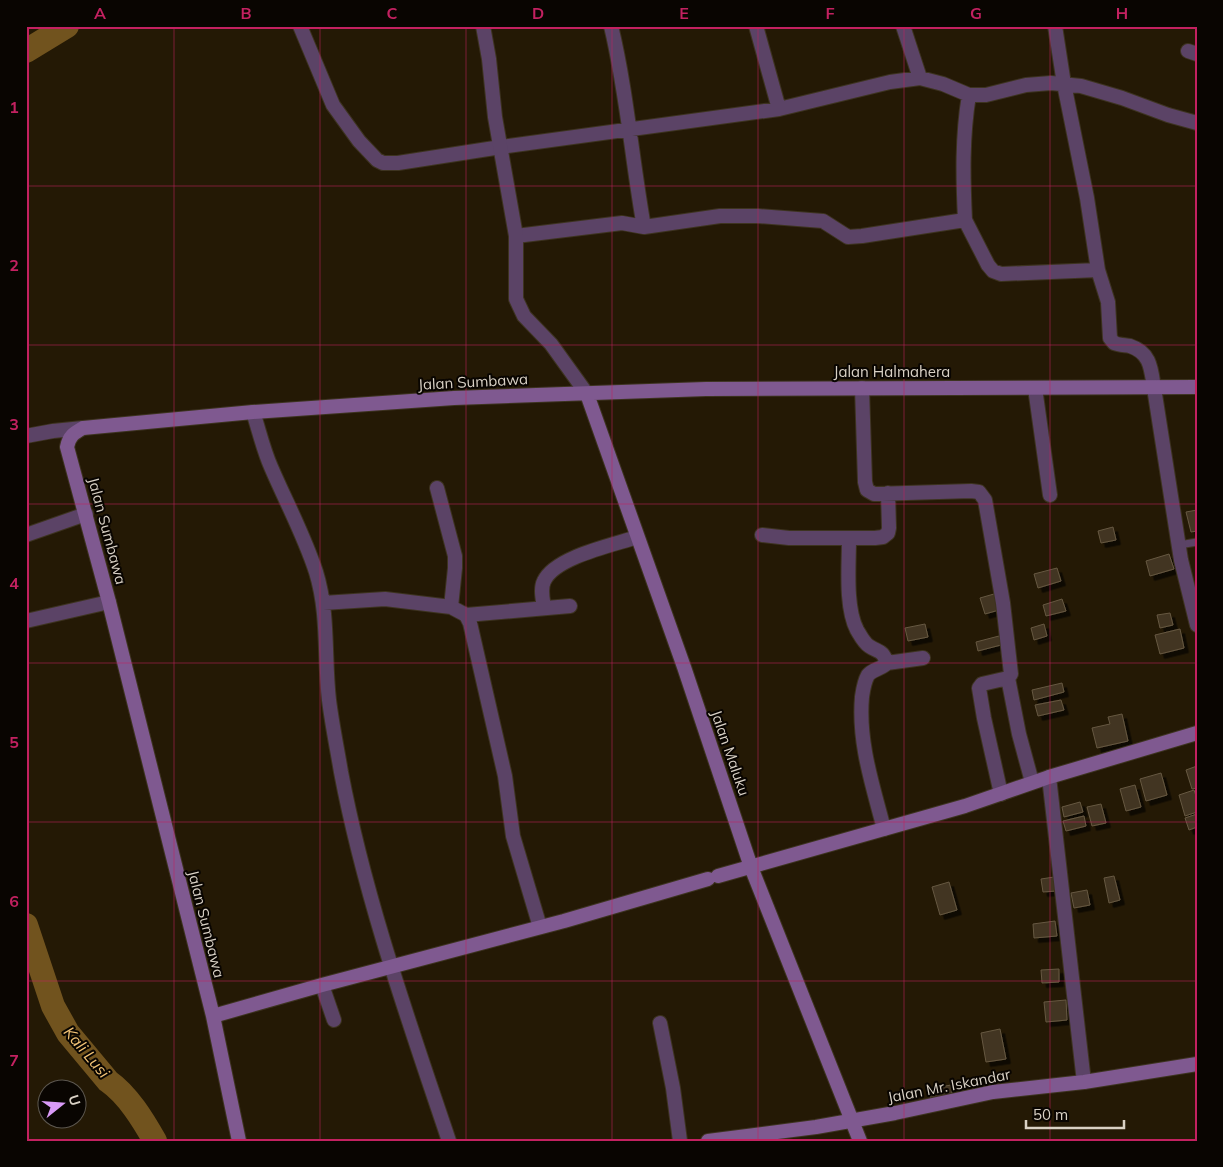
<svg xmlns="http://www.w3.org/2000/svg" width="1223" height="1167" font-family="Mulish,sans-serif">
	<style>
		.lines { fill: none; stroke-linecap: round; stroke-linejoin: round }
		.river { stroke: #71531e; stroke-width: 24 }
		.building { fill: #423521; stroke: #665842; filter: url(#shadow) }
		.service-casing { stroke: #3d3320; stroke-width: 9 }
		.minor-casing { stroke: #3d3320; stroke-width: 16 }
		.tertiary-casing { stroke: #3d3320; stroke-width: 16 }
		.secondary-casing { stroke: #3d3320; stroke-width: 16 }
		.service { stroke: #5b4366; stroke-width: 7 }
		.minor { stroke: #5b4366; stroke-width: 14 }
		.tertiary { stroke: #5b4366; stroke-width: 14 }
		.secondary { stroke: #7f5990; stroke-width: 14 }
		.grid { fill: none; stroke: #c32160; stroke-width: 1; stroke-opacity: 0.55 }
		.labels { text-anchor: middle; stroke-width: 4; stroke-linejoin: round; paint-order: stroke }
		.street-label { font-size: 15px; fill: #d9d1c5; stroke: #090501 }
		.water-label { font-size: 16px; font-style: italic; fill: #f1c275; stroke: #090501 }
		.neatline { fill: none; stroke: #c32160; stroke-width: 2 }
		.grid-label { font-size: 16px; text-anchor: middle; font-weight: bold; fill: #c32160 }
	</style>
	<defs>
		<filter id="shadow"><feDropShadow dx="4.5" dy="4.5" stdDeviation="0" flood-color="#0009"/></filter>
	</defs>
	<rect width="100%" height="100%" fill="#241905"/>
	<g class="lines">
		<!-- river -->
		<path class="river" d="M26,51l41,-25
			M26,925l27,81 15,27 40,48c20,14 35,39 47,60"/>
	</g>
	<!-- building -->
	<path class="building" d="M1197,510v21l-6,1 -5,-20z
		M1113,527l3,13 -15,3 -3,-12z
		M1169,554l5,15 -24,7 -4,-15z
		M1057,568l4,13 -23,7 -4,-14z
		M994,594l5,16 -14,4 -5,-16z
		M1062,599l4,12 -20,5 -3,-11z
		M1170,613l3,12 -13,3 -3,-13z
		M925,624l3,13 -20,4 -3,-13z
		M1044,624l3,12 -13,4 -3,-12z
		M1180,629l4,19 -24,6 -5,-19z
		M999,636l2,9 -23,6 -2,-9z
		M1062,683l2,9 -30,8 -2,-10z
		M1061,700l3,10 -26,6 -3,-11z
		M1122,714l6,27 -31,7 -5,-20 18,-4 -2,-7z
		M1197,766v22l-5,1 -6,-19z
		M1161,773l6,22 -21,6 -6,-22z
		M1135,785l6,22 -15,4 -6,-22z
		M1194,790l3,9v13l-12,4 -6,-21z
		M1080,802l3,10 -19,5 -2,-10z
		M1101,804l5,19 -14,3 -5,-19z
		M1197,814v13l-8,3 -4,-12z
		M1084,816l2,10 -20,5 -3,-10z
		M1114,876l6,24 -11,3 -5,-25z
		M1054,877l2,14 -13,1 -2,-13z
		M949,882l8,28 -17,5 -8,-28z
		M1087,890l3,15 -16,3 -3,-15z
		M1055,921l2,15 -23,2 -1,-14z
		M1059,969v13l-17,1 -1,-13z
		M1066,1000l1,20 -21,2 -2,-20z
		M1000,1029l6,30 -20,3 -5,-29z
		M951,1085l1,10 -21,4 -2,-10z"/>
	<g class="lines">
		<defs>
			<path id="service" d="M1179,545l18,-3"/>
			<path id="minor" d="M300,26l33,79 26,36 18,19 6,3h15l103,-16 278,-38 111,-27 30,-4 23,6 26,11h17l40,-10 25,-2 30,3 41,12 46,17 29,8
				M611,26c16,66 21,135 33,201
				M756,26l23,83
				M903,26l17,52
				M1055,26l9,58 23,114 11,72 10,32 2,36 4,5c5,2 10,2 16,3 21,7 21,23 24,42
				M1188,51l9,3
				M965,220l23,45 5,6 8,3 97,-4
				M516,236l106,-13 22,4 76,-11h38l65,5 25,16 14,-1 103,-16c-2,-42 -3,-83 4,-125
				M862,388l3,94 2,8 7,4 97,-3 8,1 6,8 18,103 8,71 -3,4 -26,6 -3,4 5,30 17,76
				M1035,388l15,107
				M253,412c6,18 10,37 18,55 15,35 33,68 45,105 13,42 8,85 13,128 3,24 8,48 12,72 24,126 67,247 108,369
				M26,436l27,-5 30,-3
				M437,488l18,68v12l-4,39
				M26,535l60,-21
				M762,535l27,3h86l8,-1 5,-4 1,-5 -1,-35
				M849,539c0,26 -4,68 8,91 3,5 7,13 12,16 10,7 13,3 18,17
				M323,603l62,-4 66,8 15,8 4,8 35,153 8,60 27,91
				M544,608c-1,-8 -4,-19 0,-27 11,-24 69,-36 93,-44
				M466,615l104,-9
				M26,621l83,-19
				M1008,678l11,56 13,48
				M1049,777l35,305
				M884,829c-11,-43 -26,-86 -22,-132 1,-7 2,-15 6,-22 5,-6 14,-6 19,-12l36,-5
				M322,985l12,35
				M660,1023l13,65 7,53"/>
			<path id="tertiary" d="M483,26l6,33 6,58 21,119v63l8,17 27,28 36,50
				M1154,388l27,172 16,65"/>
			<path id="secondary" d="M587,394l97,273 67,200 109,274
				M718,876l247,-70 84,-29 148,-44
				M213,1016l109,-31 242,-64 144,-42
				M239,1141l-26,-125 -104,-414 -42,-155c2,-11 7,-14 16,-19l170,-16 201,-14 252,-9 491,-2
				M708,1141l108,-14 79,-14 98,-21 91,-10 113,-18"/>
		</defs>
		<!-- service casing -->
		<use href="#service" class="service-casing"/>
		<!-- minor casing -->
		<use href="#minor" class="minor-casing"/>
		<!-- tertiary casing -->
		<use href="#tertiary" class="tertiary-casing"/>
		<!-- secondary casing -->
		<use href="#secondary" class="secondary-casing"/>
		<!-- service -->
		<use href="#service" class="service"/>
		<!-- minor -->
		<use href="#minor" class="minor"/>
		<!-- tertiary -->
		<use href="#tertiary" class="tertiary"/>
		<!-- secondary -->
		<use href="#secondary" class="secondary"/>
	</g>
	<!-- grid -->
	<path class="grid" d="M174,26v1115M320,26v1115M466,26v1115M612,26v1115M758,26v1115M904,26v1115M1050,26v1115M26,186h1171M26,345h1171M26,504h1171M26,663h1171M26,822h1171M26,981h1171"/>
	<g class="labels">
		<!-- street labels -->
		<g class="street-label">
			<text x="892" y="377">Jalan Halmahera</text>
			<text transform="translate(473 382) rotate(-3)" y="5">Jalan Sumbawa</text>
			<text transform="translate(107 531) rotate(75)" y="5">Jalan Sumbawa</text>
			<text transform="translate(730 753) rotate(71)" y="5">Jalan Maluku</text>
			<text transform="translate(206 924) rotate(76)" y="5">Jalan Sumbawa</text>
			<text transform="translate(949 1086) rotate(-11)" y="5">Jalan Mr. Iskandar</text>
		</g>
		<!-- water labels -->
		<g class="water-label">
			<text transform="translate(87 1052) rotate(50)" y="6">Kali Lusi</text>
		</g>
	</g>
	<!-- border -->
	<rect width="1223" height="1167" fill="none" stroke="#090501" stroke-width="55"/>
	<!-- north arrow -->
	<g transform="translate(62 1104) rotate(73)"><circle r="24" fill="#090501" stroke="#5c574f"/>
	<path d="M0-4L9 19L0 12L-9 19Z" fill="#d99af7"/>
	<text y="-8" font-size="14" font-weight="bold" text-anchor="middle" fill="#d9d1c5">U</text>
	</g>
	<!-- scale -->
	<path d="M1026 1120v8h98v-8" fill="none" stroke="#d9d1c5" stroke-width="2.5"/>
	<text x="1033" y="1120" font-size="15" fill="#d9d1c5" stroke="#090501" stroke-width="4" paint-order="stroke">50 m</text>
	<rect x="28" y="28" width="1168" height="1112" class="neatline"/>
	<g class="grid-label">
		<text x="100" y="19">A</text>
		<text x="246" y="19">B</text>
		<text x="392" y="19">C</text>
		<text x="538" y="19">D</text>
		<text x="684" y="19">E</text>
		<text x="830" y="19">F</text>
		<text x="976" y="19">G</text>
		<text x="1122" y="19">H</text>
		<text x="14" y="113">1</text>
		<text x="14" y="271">2</text>
		<text x="14" y="430">3</text>
		<text x="14" y="589">4</text>
		<text x="14" y="748">5</text>
		<text x="14" y="907">6</text>
		<text x="14" y="1066">7</text>
	</g>
</svg>
